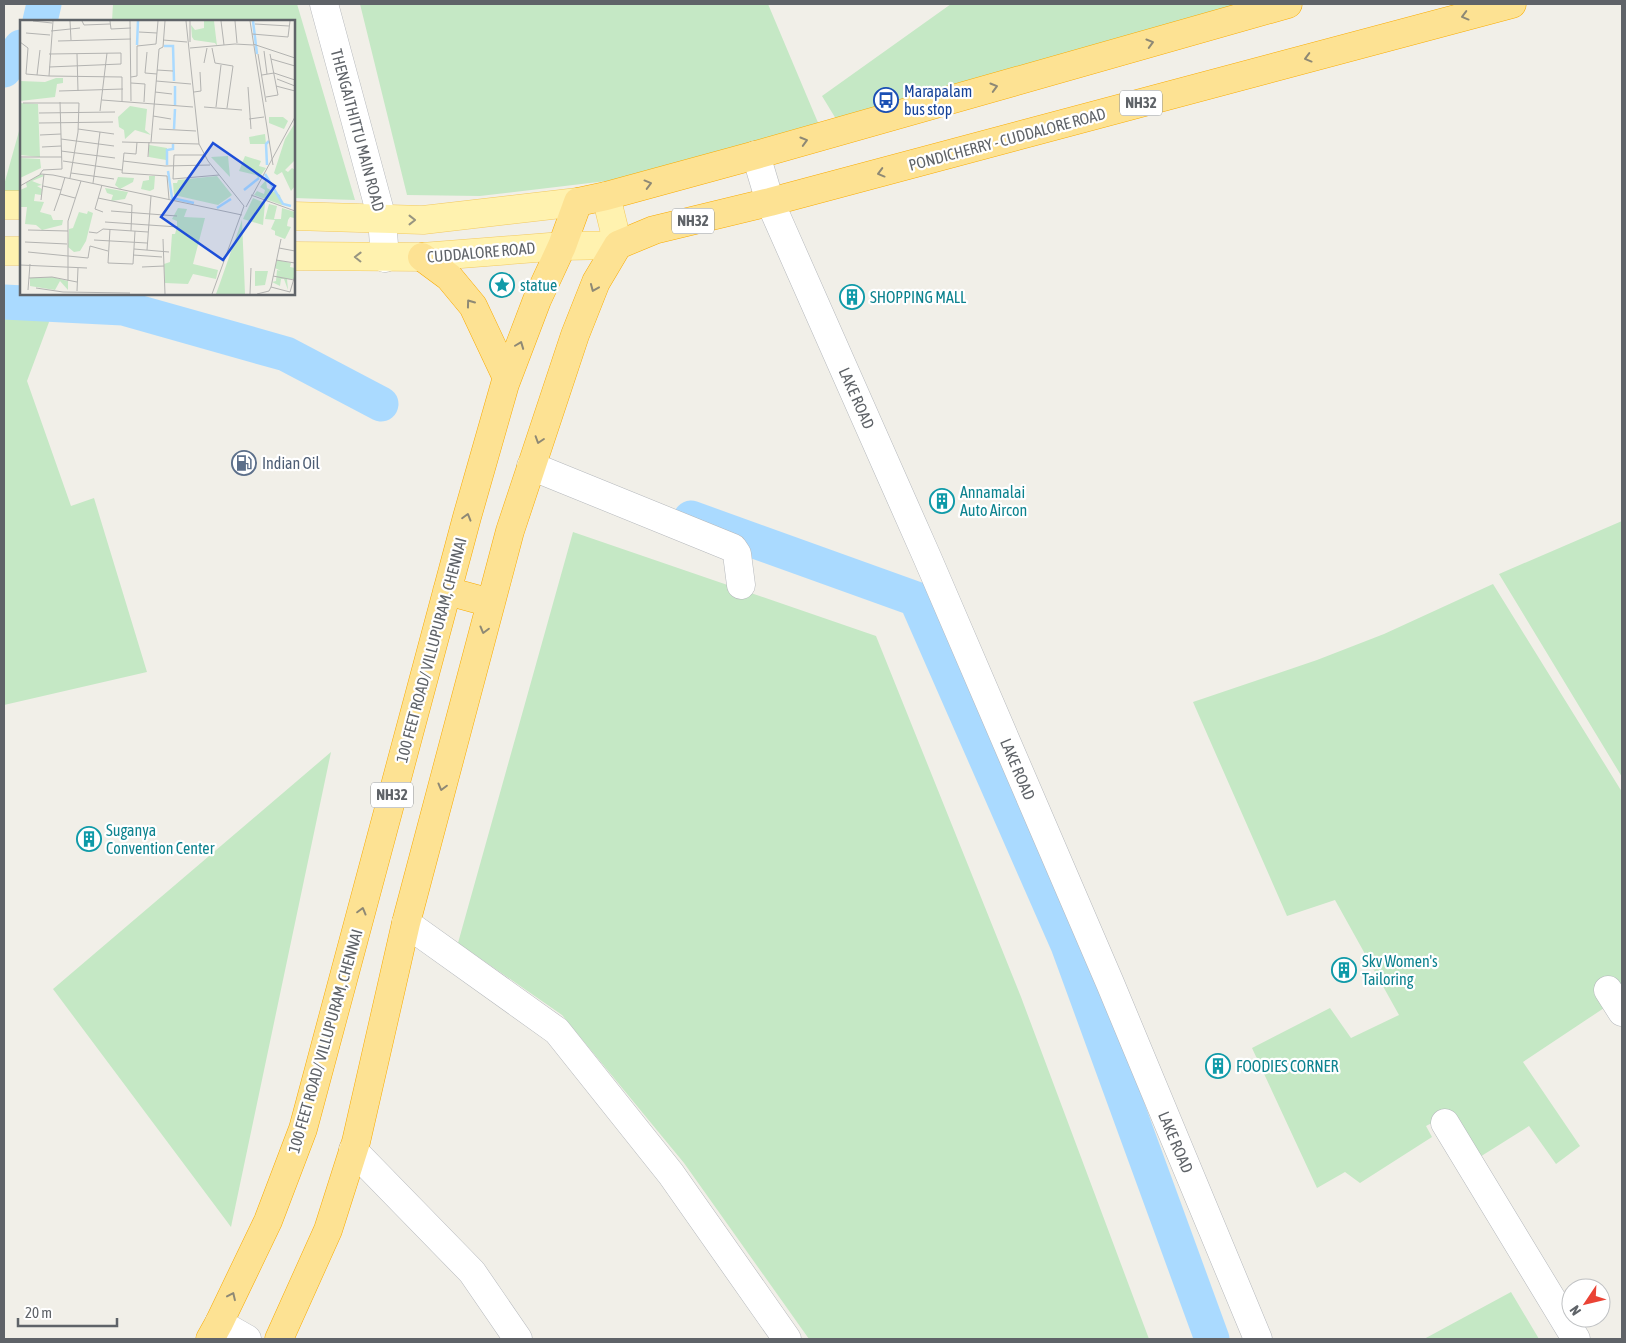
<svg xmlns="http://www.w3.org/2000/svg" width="1626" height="1343" font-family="'Asap Condensed',sans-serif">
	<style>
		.green { fill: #c5e8c5 }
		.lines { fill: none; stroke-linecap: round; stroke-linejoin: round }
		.canal { stroke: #aadaff; stroke-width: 35 }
		.minor-casing { stroke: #b5b8bc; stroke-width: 29 }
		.major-casing { stroke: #f2c960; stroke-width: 29 }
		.highway-casing { stroke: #f9ab00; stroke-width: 29 }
		.minor { stroke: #fff; stroke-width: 28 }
		.major { stroke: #fff2af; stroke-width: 28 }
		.highway { stroke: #fde293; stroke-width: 28 }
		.oneway { stroke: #8e8975 }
		.oneway2 { stroke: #979581 }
		.labels { text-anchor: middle; stroke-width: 4.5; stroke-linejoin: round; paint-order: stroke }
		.shield { fill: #fff; stroke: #8f9295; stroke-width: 1 }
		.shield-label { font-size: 15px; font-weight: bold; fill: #5f6368 }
		.transit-label { font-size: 16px; fill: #164399; stroke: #fff; text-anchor: start }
		.street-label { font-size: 16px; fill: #5f6368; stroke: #fff }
		.culture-label { font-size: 16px; fill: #0d838f; stroke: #fff; text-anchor: start }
		.service-label { font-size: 16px; fill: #4e5e75; stroke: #fff; text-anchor: start }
		.inset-river { fill: none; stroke: #aadaff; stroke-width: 2.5 }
		.inset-road { fill: none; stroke: #b3b3b1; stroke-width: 1 }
		.view { fill: #1d4ed8; fill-opacity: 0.15; stroke: #1d4ed8; stroke-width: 2.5 }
		.inset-edge { fill: none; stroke: #5f6368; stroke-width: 2.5 }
	</style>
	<rect width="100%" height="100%" fill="#f1efe8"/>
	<!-- green -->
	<path class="green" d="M113,4h184l58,196 -61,-2v-177h-182z
		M360,4h408l51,121 -204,55 -135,16 -73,-1z
		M951,4h300l-415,115 -14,-23z
		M21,124v70l-17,-1v-8z
		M4,302l51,4 -28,75 44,125 23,-8 53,174 -143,33z
		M1622,521v256l-123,-203z
		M573,532l303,104 145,361 128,342h-340l-125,-176 -122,-148 -104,-72z
		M1493,584l129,208v219l-15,-5 -84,56 57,84 -24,18 -27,-38 -54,34 -30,-44 -19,10 6,11 -72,46 -15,-11 -28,16 -65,-140 78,-40 21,30 48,-23 -64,-115 -48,16 -94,-214 124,-42 67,-26z
		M331,752l-100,475 -178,-238z
		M1511,1292l28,47h-115z"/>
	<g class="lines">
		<!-- canal -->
		<path class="canal" d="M40,21l4,-17
			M4,70l17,-23
			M4,302l119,6 163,46 95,50
			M691,518l225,81 152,346 144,394"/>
		<defs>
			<path id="minor" d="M324,4l58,215 3,39
				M756,155l14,47 157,355 183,426 148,356
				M531,466l202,82 4,6 4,31
				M406,923l151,108 114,143 116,165
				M1608,990l14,22
				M1445,1123l131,216
				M353,1150l119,122 46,67
				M219,1323l28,16"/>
			<path id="major" d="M4,205h17
				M294,216l129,4 155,-18
				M4,251h17
				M294,256l128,1 140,-11 56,-1 -12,-49"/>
			<path id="highway" d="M422,257l27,20 24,29 34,72
				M447,591l44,12
				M210,1339l9,-16 49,-102 35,-92 164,-612 38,-133 32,-84 25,-54 16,-44 28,-6 150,-41 532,-151
				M279,1339l49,-109 28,-88 50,-219 104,-392 65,-196 21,-53 22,-37 36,-15 116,-28 742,-198"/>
		</defs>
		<!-- minor casing -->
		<use href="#minor" class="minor-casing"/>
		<!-- major casing -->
		<use href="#major" class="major-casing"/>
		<!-- highway casing -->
		<use href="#highway" class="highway-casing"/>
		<!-- minor -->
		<use href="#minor" class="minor"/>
		<!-- major -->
		<use href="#major" class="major"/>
		<!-- highway -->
		<use href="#highway" class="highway"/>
	</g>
	<!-- one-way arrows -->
	<defs><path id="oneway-chevron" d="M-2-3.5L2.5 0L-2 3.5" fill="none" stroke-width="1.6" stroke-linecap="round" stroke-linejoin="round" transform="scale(1.25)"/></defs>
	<g class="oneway">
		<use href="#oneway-chevron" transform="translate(1465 16) rotate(165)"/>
		<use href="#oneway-chevron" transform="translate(1150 43) rotate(-16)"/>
		<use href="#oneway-chevron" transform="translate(1308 58) rotate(165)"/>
		<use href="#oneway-chevron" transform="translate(994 87) rotate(-16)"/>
		<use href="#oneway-chevron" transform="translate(804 141) rotate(-16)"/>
		<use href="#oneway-chevron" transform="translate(881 173) rotate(165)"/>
		<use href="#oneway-chevron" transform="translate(648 184) rotate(-15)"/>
		<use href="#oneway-chevron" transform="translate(594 288) rotate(113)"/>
		<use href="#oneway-chevron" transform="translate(470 303) rotate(-126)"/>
		<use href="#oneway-chevron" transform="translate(520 345) rotate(-69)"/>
		<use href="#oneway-chevron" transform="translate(539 440) rotate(108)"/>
		<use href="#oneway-chevron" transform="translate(467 517) rotate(-74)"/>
		<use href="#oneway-chevron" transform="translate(484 630) rotate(105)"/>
		<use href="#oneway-chevron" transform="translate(442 787) rotate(105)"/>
		<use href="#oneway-chevron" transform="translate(362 911) rotate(-75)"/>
		<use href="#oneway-chevron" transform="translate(232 1296) rotate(-65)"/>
	</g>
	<g class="oneway2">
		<use href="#oneway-chevron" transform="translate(412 220)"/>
		<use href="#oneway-chevron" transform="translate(358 257) rotate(-179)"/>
	</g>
	<!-- icons -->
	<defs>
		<symbol id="bus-ring" viewBox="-11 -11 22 22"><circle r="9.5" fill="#fff" stroke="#1a4fb4" stroke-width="1.5"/><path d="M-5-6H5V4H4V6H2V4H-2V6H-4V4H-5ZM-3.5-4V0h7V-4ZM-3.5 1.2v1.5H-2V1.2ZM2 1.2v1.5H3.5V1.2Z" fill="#1a4fb4"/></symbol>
		<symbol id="sight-ring" viewBox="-11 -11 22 22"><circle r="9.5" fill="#fff" stroke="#0f9aa8" stroke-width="1.5"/><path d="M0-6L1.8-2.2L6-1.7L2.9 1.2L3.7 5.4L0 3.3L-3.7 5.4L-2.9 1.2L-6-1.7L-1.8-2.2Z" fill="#0f9aa8"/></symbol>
		<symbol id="building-ring" viewBox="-11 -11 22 22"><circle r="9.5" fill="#fff" stroke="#0f9aa8" stroke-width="1.5"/><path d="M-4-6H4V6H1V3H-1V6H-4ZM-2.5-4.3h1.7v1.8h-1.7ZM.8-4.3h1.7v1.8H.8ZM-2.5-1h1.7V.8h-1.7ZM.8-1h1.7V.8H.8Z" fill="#0f9aa8"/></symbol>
		<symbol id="fuel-ring" viewBox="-11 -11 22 22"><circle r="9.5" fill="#fff" stroke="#5c6f8a" stroke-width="1.5"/><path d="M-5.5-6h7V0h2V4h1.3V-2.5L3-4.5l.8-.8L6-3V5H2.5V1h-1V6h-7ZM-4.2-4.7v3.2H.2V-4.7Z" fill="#5c6f8a"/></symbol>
	</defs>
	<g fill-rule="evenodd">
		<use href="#bus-ring" x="872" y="86" width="28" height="28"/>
		<use href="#sight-ring" x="488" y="271" width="28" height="28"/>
		<use href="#building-ring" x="838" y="283" width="28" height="28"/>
		<use href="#fuel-ring" x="230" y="449" width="28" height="28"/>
		<use href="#building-ring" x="928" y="487" width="28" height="28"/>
		<use href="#building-ring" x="75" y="825" width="28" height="28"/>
		<use href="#building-ring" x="1330" y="956" width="28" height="28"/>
		<use href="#building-ring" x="1204" y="1052" width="28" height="28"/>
	</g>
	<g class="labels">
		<!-- shield labels -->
		<g class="shield">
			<rect x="1120" y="90.5" width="42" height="25" rx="4"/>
			<rect x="672" y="208.5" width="42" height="25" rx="4"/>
			<rect x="371" y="782.5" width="42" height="25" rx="4"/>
		</g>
		<g class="shield-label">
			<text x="1141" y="108">NH32</text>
			<text x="693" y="226">NH32</text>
			<text x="392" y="800">NH32</text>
		</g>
		<!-- transit labels -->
		<g class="transit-label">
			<text x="904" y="97">Marapalam<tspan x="904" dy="18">bus stop</tspan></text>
		</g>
		<!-- street labels -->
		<g class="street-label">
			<text transform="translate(358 130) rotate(75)" y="6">THENGAITHITTU MAIN ROAD</text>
			<text transform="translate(1007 139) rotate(-15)" y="6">PONDICHERRY - CUDDALORE ROAD</text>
			<text transform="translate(481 252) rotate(-5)" y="6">CUDDALORE ROAD</text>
			<text transform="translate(857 398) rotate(66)" y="6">LAKE ROAD</text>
			<text transform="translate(431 650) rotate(-75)" y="6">100 FEET ROAD/ VILLUPURAM, CHENNAI</text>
			<text transform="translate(1018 769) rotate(67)" y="6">LAKE ROAD</text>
			<text transform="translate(325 1041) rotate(-74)" y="6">100 FEET ROAD/ VILLUPURAM, CHENNAI</text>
			<text transform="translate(1176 1142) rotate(67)" y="6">LAKE ROAD</text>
		</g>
		<!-- culture labels -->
		<g class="culture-label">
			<text x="520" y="291">statue</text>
			<text x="870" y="303">SHOPPING MALL</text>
			<text x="960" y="498">Annamalai<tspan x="960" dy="18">Auto Aircon</tspan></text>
			<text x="106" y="836">Suganya<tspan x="106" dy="18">Convention Center</tspan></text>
			<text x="1362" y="967">Skv Women's<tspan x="1362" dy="18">Tailoring</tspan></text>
			<text x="1236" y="1072">FOODIES CORNER</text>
		</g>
		<!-- service labels -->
		<g class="service-label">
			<text x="262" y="469">Indian Oil</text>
		</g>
	</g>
	<!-- overview -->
	<g transform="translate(20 20)">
		<rect width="275" height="275" fill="#f1efe8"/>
		<path d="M184,1h10l3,25 -2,-3 -21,-3 -2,-3 -1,-12 4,5 9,-2zM36,58h7v5l-6,1 -2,13 -35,4v-20l25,1zM0,83l18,1 2,53 -20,-2zM110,86l17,3 -2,21 6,5 -16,-5 -10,9 -1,-9 -5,-3 -1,-10zM249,97h14l5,4 -4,8 -15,-6zM275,103v37l-10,10 3,2 4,-4 3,2v16l-4,5 -9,-19 -5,3 -3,-2 11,-34zM245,114l1,10h-16l-1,-7zM129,125l18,3 -1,12 -17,-3zM208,136l2,21 -19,-20zM225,136l16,5 -2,5 7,2 -7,10 -3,-3 -17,-4zM0,138l20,1 1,9 -21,10zM21,154l3,2 -12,5 10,4 -5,1 5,3 -1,6 -6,-1 -1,7 10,1 -4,10 11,3 2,5h10l-1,5 -20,5 -6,-5 -11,-1 2,-17h-7v-17l7,-3 -1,-4zM129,156h6l-1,13 -4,2 -9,-2 2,-8 6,-1zM197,156l15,19 -14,10 -44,-10 -1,-12h4l1,-3zM98,157l16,1 -1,4 -13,7 -5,-4zM246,160l1,8 13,7 2,10 -28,-10 3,-4 7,3 1,-4 -5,-3zM85,168l23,4 -3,7 -14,2 2,-6 -6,-2zM233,178l12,5 -2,22 -20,-6zM249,184l8,2 -3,13h7l1,-11 13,4 -1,6 -4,-1 -2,3 -1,6 4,1 -6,12 -10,-4v-4l-4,-2 4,-9 -10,-1zM158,188l9,1 -3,8 21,1 -12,46 25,6 -2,9 -23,-5 -5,10 -23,-1 -1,-19 6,-2 2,-28h3l2,-7v-6l-5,-2zM68,191l5,2 -7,28 -6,10 -6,1 -6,-5 1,-18 4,-1 6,-16 8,2zM222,200l3,74h-29l4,-11zM257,240l14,3 -1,4 5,1 -1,11h-7l1,11 -4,-11h-3l-1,7 -8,-4 4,-1 1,-11 4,1 -6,-3zM235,251h13l-3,14 -10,1zM32,257l16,4v9l-8,-9 -5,9 -25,-4v-8z" fill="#c5e8c5"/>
		<path class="inset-river" d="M233,1l4,33M117,25l1,-24M144,26h9l1,35M155,66v19M154,109l1,-20M147,145v-15l6,-1v-5M247,145l-1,-21 3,-3M148,151l4,27 22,5M245,154l18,30 8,2M224,170l15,-12M197,188l14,-9"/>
		<path class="inset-road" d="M13,1l19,2M50,1l1,19M62,1l2,4 26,-1M90,1l1,8 20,-1M110,1l1,80M166,1l13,123 9,17 36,45 -32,88M170,1v21M201,1l3,24M215,1l2,22M230,1l23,144M235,4l34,2M31,11l29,-3M119,12l18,1M6,13l24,2M232,14l36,3 2,-16M143,20l24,2M38,21l73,-2M0,22l8,6 -2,26 23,2 4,-55M233,24l42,14M170,28l45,-4 18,1M192,28l3,15 18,3 -6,42M244,31l3,23M127,32l-2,21 12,1M57,34l1,37M238,34l8,48M251,39l24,7M184,43l3,-15M29,47l72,-3v-11l-72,1M137,50l16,1M17,55l3,-25M242,55l12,-2 21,7M29,56l73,1v25M111,57l6,-1v-30l19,-2 2,-23M257,59l18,7M136,61l35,3M111,63l14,1 -1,18M256,66l19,5M228,67l3,42M39,71l64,-2M135,72l17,2M174,72l7,-1 -1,-19M246,77l12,-2 -8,-41M82,80l91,7M3,83h56l-1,29 -8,46M184,87l38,3M196,87l5,-42M80,91l7,-58M19,93l76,-1M133,96l18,3M229,99l15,-2M19,103l74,-1M58,109l36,5M139,109l37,2M20,115l21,-1M41,119l53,7M102,122l77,2M117,122l-1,12 -12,-1 -2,20 45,3 2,23M131,122l8,-93 4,-2 2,-26M22,127l19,-1M41,131l54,7M77,135l3,-23M185,135h-31l-1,24 46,-4M0,137h42M128,137l1,-15M43,141l59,9M103,141l42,5 45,-1M51,153l43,6M20,154l3,-4 19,-1 -2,-67M45,157l-5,17 15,4M73,163l4,-28M82,165l-7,24 8,3M0,166l21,-12 12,1 189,40M23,166l18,4M231,175l44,16M78,178l34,7 -1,26M21,180l3,-26M226,187l49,-90M34,191l6,-17M91,191l66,5M85,202l73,5M90,209l-2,34 25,1 2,-33M8,210l40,1M69,212l8,1 6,-4 45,3M143,219l2,55M261,219l-10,48 19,5 5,-17M74,220l53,3M5,222l42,2M259,228l16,3M114,229l35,3M127,230l4,-54M8,232l60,6 2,-12 18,5M113,235l29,2M256,240l19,3M0,245l67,3M122,247l22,-1M253,256l21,4M9,258l23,-1 25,5M48,261v-60l13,-40M16,268l27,4 67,1M8,270l2,-26M57,271l1,-23M230,274l1,-26M237,274l12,-3 2,-4"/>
		<path class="view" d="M193,123l62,43 -52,74 -62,-43z"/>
		<rect width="275" height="275" class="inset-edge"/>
	</g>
	<!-- border -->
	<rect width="1626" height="1343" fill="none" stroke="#5f6368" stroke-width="10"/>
	<!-- north arrow -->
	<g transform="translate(1586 1303) rotate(235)"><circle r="24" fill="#ffffff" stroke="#bfc1c3"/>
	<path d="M0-4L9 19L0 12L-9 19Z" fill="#ea4335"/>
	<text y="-8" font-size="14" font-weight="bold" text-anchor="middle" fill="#5f6368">N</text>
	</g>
	<!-- scale -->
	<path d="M18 1318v8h99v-8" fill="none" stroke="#5f6368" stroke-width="2.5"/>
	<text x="25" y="1318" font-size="15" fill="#5f6368" stroke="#ffffff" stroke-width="4" paint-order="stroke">20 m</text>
</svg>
